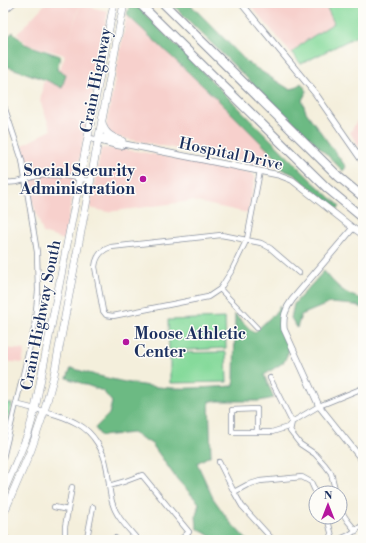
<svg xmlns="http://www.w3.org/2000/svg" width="366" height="543" font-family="'Libre Bodoni',serif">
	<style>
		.built { fill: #f7d0cc }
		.green { fill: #86da9b; stroke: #50847c }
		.forest { fill: #6cba83; stroke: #447470 }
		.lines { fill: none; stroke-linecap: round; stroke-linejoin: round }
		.minor-casing { stroke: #888f9d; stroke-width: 6 }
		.tertiary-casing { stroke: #888f9d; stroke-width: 7 }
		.primary-casing { stroke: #888f9d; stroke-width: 8 }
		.motorway-casing { stroke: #888f9d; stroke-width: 10 }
		.minor { stroke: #fff; stroke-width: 4.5 }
		.tertiary { stroke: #fff; stroke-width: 5.5 }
		.primary { stroke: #fff; stroke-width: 7 }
		.motorway { stroke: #fff; stroke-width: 8 }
		.poi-dot { fill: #b5179e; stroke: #fdfcf7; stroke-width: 1.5 }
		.labels { text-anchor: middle; stroke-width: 3; stroke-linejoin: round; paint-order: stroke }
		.street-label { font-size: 16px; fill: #1b2f5e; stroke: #fdfcf7 }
		.poi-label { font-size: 16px; font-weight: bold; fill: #1b2f5e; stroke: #fdfcf7; text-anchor: end }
	</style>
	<rect width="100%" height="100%" fill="#fdfcf7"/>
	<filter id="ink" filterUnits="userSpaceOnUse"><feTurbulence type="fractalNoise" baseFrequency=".025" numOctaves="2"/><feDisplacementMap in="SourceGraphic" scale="8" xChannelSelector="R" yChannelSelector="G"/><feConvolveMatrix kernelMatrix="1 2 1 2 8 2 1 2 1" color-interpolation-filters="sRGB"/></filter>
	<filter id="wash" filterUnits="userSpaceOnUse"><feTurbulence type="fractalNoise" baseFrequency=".012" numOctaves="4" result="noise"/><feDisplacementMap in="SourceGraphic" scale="16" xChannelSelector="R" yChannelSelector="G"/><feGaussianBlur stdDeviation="0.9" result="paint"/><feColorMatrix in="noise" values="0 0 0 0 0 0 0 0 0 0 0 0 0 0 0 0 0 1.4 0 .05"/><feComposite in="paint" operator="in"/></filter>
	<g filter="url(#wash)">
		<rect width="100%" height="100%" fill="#f4efdc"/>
		<!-- built -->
		<path class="built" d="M46,3h34l-12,40 12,-38 28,6 -44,229 -21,-7 -10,-30 -10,-58 28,-15 -11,-29 3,-18 17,-14 5,-14 -38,-11 -10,-10z
			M248,3h115v30l-62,31z
			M127,15l91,85 57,57 -1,11 -157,-31 -7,-4 -4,-7z
			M363,111v41l-13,-19z
			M105,148l31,3 116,22 3,4 -7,36 -56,-12 -84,11 -18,-4 11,-59z
			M3,348l22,2 -3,13 -19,-2z"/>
		<!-- green -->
		<path class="green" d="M328,3h35v30l-62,31 -9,-11 12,-11 30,-19 -7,-15z
			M225,318l1,30 -57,3 -1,-31z
			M226,352l1,30 -57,1v-30z
			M3,403l9,1 -9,38z"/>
		<!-- forest -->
		<path class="forest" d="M130,3h4l179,179 27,24 -2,3 -45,-35 -14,-6 -4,-11 -57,-57 -91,-85z
			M171,3h15l7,4 55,56 41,26 6,-1 6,-5 6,8 -5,9 4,12 40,55 -3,4 -39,-39 -38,-35z
			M13,32l12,12 35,12 -3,14 9,4 -4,14 -16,-8 -43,-15v-24z
			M324,271c12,14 20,24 39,28v9l-8,-3 -25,-2 -29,12 -4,13 -6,-10 3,-14z
			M280,306v24l10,18 -6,14 -20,13 10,23 -15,3h-50l2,54 -14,8 16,35 16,23 18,19h-31l-19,-12 -1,-12 3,-13 -23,-25 -24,-34 -19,-11 -32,3 -6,-8 14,-14 3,-12 -9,-11 -36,-13 4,-10c33,10 65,18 99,20 21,1 43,-1 64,-2l1,-72 19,19 20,-19z"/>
	</g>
	<g filter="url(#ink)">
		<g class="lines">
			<defs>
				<path id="minor" d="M3,12l11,-9
					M3,103l19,57 15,92 1,39 -4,38 -31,129
					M3,182c17,2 20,-3 34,-6 19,-3 36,1 54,5
					M220,289l12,-19 15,-31 13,-68
					M257,328l-37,-39 -12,8 -95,19 -7,-1 -3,-4 -8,-44c1,-11 6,-17 16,-20l110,-12 11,2 29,6 9,5 29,25
					M270,378l22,44 -2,9 10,13 15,10 10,11 6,8 5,20
					M16,404c20,6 43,9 62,20 16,9 26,27 29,45 2,11 2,22 5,33 4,15 16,26 26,38
					M257,432v-23l-25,1v22h40l16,-5 4,-5 27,-16 44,-18
					M219,462l15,30 13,-7 13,-4 42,-4 9,5 5,11
					M109,486l17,-5 16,-6 47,57 -9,8
					M234,492l8,14 31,34
					M54,507l14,3
					M340,509l7,11 9,11
					M327,517l6,23
					M3,537l6,3
					M65,540v-13l7,-40
					M85,540l3,-7 5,-26
					M115,540v-2
					M338,540l11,-5 14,-10"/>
				<path id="tertiary" d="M241,3l74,90 48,69
					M88,138c11,2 22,6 33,8l3,-2 155,31 13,5 61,48 10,7
					M98,140l6,-3 11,2
					M353,228l-61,72c-7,9 -9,17 -8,29l35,77 44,55"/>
				<path id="primary" d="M102,122c2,12 10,15 20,19
					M3,493l25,-59 7,-25 79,-406
					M3,515l28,-65 13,-38 10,-37 70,-372"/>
				<path id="motorway" d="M139,3l188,185 36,30
					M163,3l176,174 24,20"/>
			</defs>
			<!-- minor casing -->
			<use href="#minor" class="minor-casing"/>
			<!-- tertiary casing -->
			<use href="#tertiary" class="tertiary-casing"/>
			<!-- primary casing -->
			<use href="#primary" class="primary-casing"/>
			<!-- motorway casing -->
			<use href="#motorway" class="motorway-casing"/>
			<!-- minor -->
			<use href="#minor" class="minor"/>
			<!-- tertiary -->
			<use href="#tertiary" class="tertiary"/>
			<!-- primary -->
			<use href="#primary" class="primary"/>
			<!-- motorway -->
			<use href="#motorway" class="motorway"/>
		</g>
	</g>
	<!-- markers -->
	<g class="poi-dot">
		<circle cx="143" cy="179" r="4"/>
		<circle cx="126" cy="342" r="4"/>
	</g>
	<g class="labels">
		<!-- street labels -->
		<g class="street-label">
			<text transform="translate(95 80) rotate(-79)" y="6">Crain Highway</text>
			<text transform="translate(231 153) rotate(12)" y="6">Hospital Drive</text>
			<text transform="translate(40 315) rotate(-79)" y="6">Crain Highway South</text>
		</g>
		<!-- poi labels -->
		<g class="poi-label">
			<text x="135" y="176">Social Security<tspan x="135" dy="18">Administration</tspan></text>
			<text x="134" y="339" text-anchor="start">Moose Athletic<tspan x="134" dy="18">Center</tspan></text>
		</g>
	</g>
	<!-- margin -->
	<rect width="366" height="543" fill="none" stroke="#fdfcf7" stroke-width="16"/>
	<!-- north arrow -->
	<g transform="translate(328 505)"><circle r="19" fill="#fdfcf7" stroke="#a3aaba"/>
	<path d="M0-3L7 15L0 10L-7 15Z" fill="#b5179e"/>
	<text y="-6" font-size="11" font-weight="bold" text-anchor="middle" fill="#1b2f5e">N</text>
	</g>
</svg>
